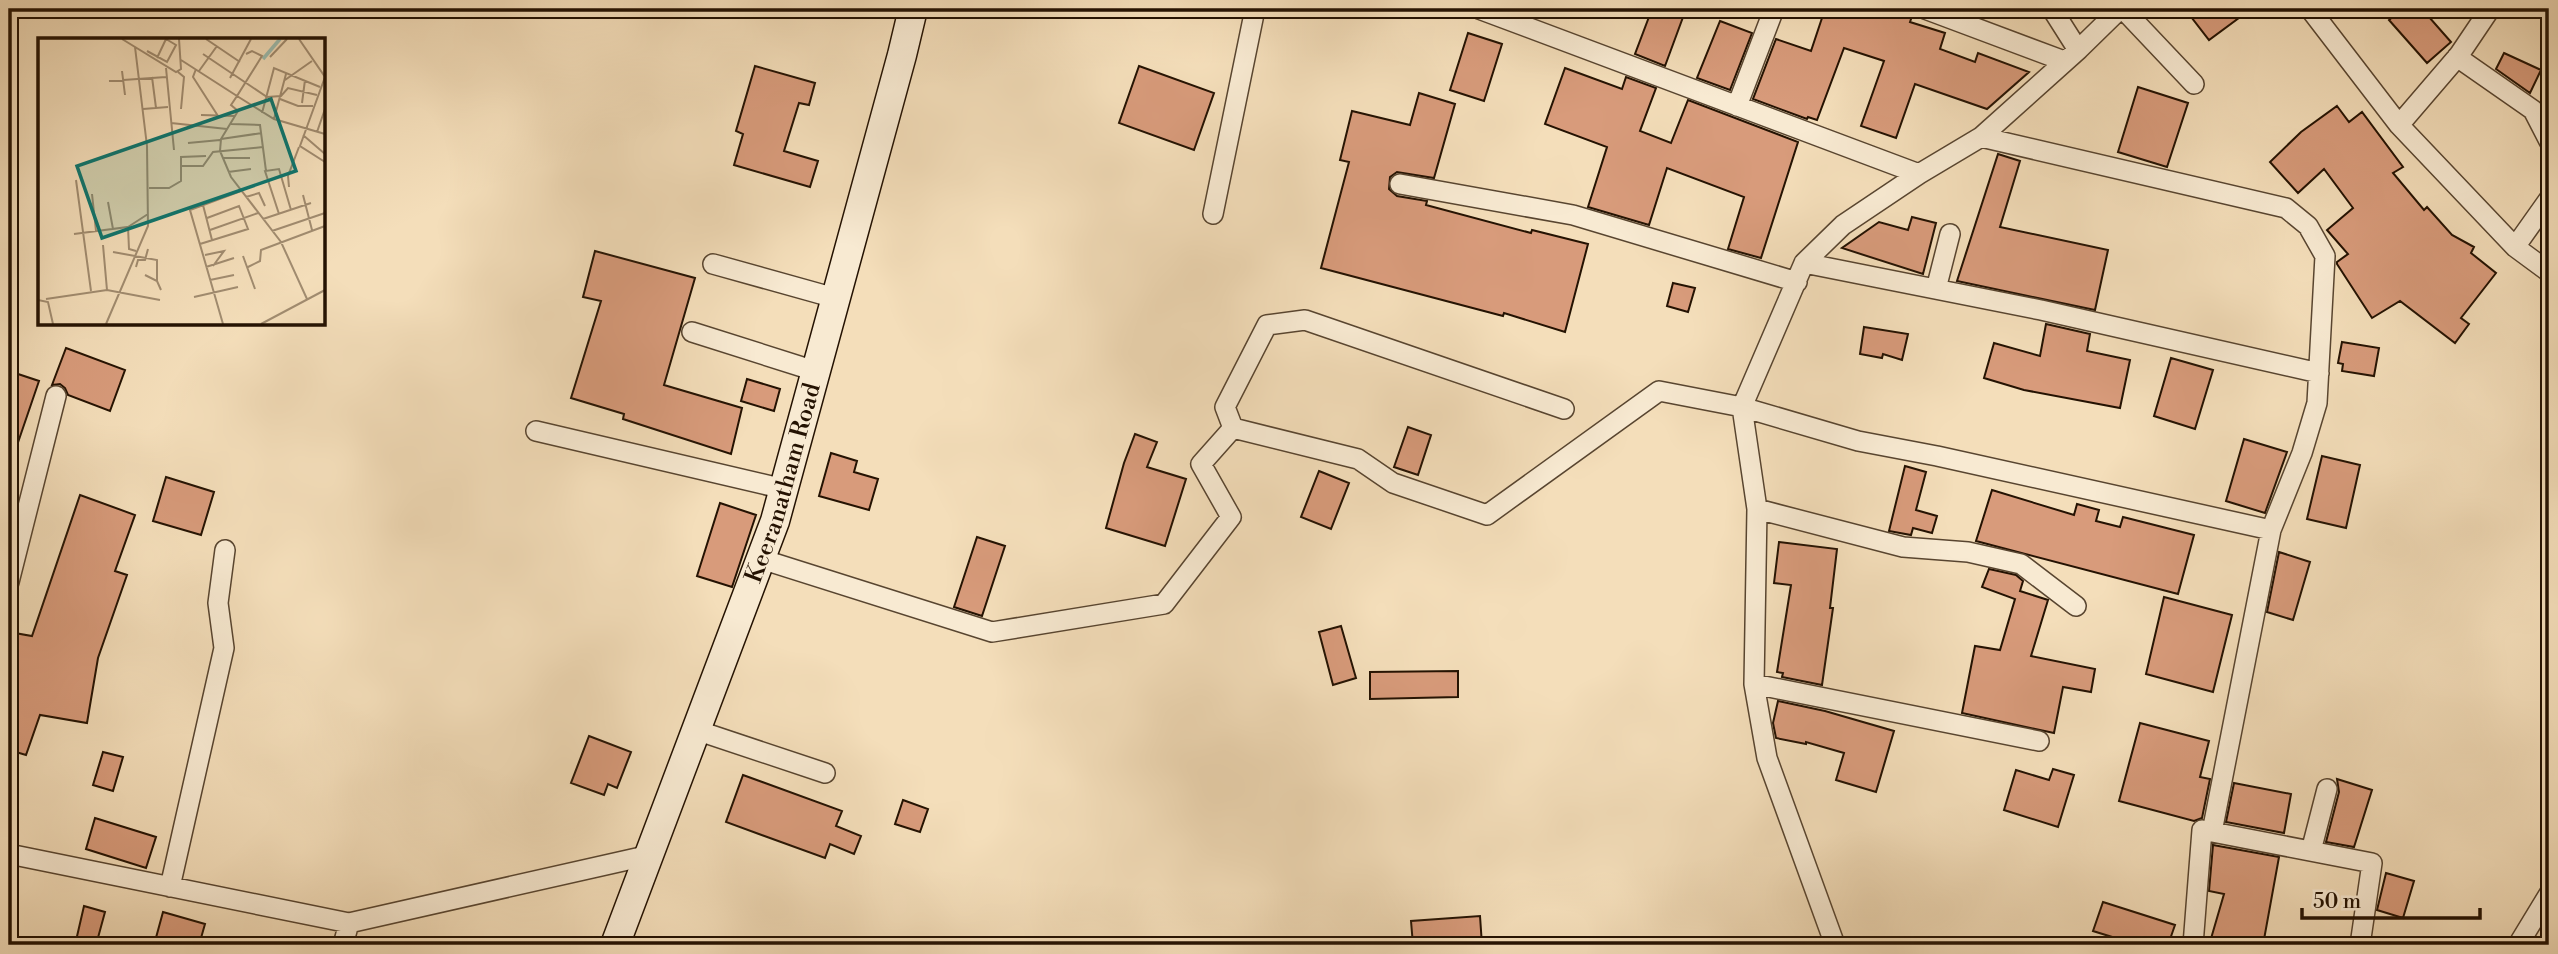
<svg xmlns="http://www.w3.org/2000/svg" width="2558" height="954" font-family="'Libre Bodoni',serif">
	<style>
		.building { fill: #d89b7b; stroke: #241202; stroke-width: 2 }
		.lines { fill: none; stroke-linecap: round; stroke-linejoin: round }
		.street-casing { stroke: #584530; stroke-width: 22 }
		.secondary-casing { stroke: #241202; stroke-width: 31 }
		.street { stroke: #f8ead2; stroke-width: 19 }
		.secondary { stroke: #f8ead2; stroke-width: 28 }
		.labels { text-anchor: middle; stroke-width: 5; stroke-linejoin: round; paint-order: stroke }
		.street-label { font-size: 24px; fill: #241202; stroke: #f8ead2 }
		.inset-river { fill: none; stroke: #9cbcaf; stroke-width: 3.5 }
		.inset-road { fill: none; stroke: #a18c70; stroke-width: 2 }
		.view { fill: #0f766e; fill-opacity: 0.15; stroke: #0f766e; stroke-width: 3.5 }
		.inset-edge { fill: none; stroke: #241202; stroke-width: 3.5 }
	</style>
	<rect width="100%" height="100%" fill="#f4deba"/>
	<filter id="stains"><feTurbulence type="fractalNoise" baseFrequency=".00286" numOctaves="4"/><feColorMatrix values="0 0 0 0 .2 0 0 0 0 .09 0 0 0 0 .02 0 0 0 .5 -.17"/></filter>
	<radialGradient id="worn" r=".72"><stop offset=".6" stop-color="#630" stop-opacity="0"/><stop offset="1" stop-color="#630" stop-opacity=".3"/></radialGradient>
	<!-- building -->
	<path class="building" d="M1652,9h34l-21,57 -30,-12z
		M1825,9h40l19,6 2,-6h14l13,4 -3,9 35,11 -5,16 35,13 3,-9 51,19 -42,37 -72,-25 -19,54 -35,-12 23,-65 -40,-13 -27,72 -9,-3 -1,2 -54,-20 23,-60 35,12z
		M2185,9h66l-42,31z
		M2402,9h20l29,33 -24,21 -38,-43z
		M1720,21l32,12 -22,57 -33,-12z
		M1468,33l34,11 -18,57 -34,-11z
		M2504,53l37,17 -11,23 -34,-24z
		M755,66l60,17 -6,22 -10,-2 -15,48 34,10 -8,26 -76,-22 9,-31 -7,-3z
		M1139,66l75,27 -20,57 -75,-27z
		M1565,68l57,21 4,-12 30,11 -16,43 31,12 17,-43 110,42 -37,116 -33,-9 16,-52 -77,-29 -18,57 -61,-18 19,-60 -62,-23z
		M2138,87l50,16 -21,64 -49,-15z
		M1419,93l36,11 -21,74 -37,-6 -7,5 -1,12 8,7 30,5 -1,4 105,28 1,-3 56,14 -23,88 -61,-19 -1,3 -182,-48 28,-106 -9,-2 12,-49 58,14z
		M2337,106l12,16 13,-10 41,55 -10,6 31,37 3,-3 25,28 22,12 -3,6 25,20 -35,45 8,6 -14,19 -55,-42 -28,17 -35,-54v-2l11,-8 -21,-24 26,-22 -29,-39 -26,24 -28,-31 31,-30z
		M1998,154l22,7 -20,66 108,23 -13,60 -138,-29z
		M1912,217l24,6 -13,51 -81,-26 37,-26 29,8z
		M595,251l100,27 -31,107 78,23 -11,46 -108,-35 1,-5 -53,-16 30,-97 -18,-4z
		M1673,283l22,5 -7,24 -21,-6z
		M2046,324l44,10 -3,17 43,9 -10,48 -96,-18 -40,-12 10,-35 46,13z
		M1864,327l44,7 -6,26 -19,-6 -1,4 -22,-4z
		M2342,342l37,6 -5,28 -32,-5 1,-7 -5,-1z
		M66,348l59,22 -15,41 -42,-16 -3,-7 -5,-4 -8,1z
		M2171,358l42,12 -18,59 -41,-13z
		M9,371l30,10 -27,79h-3z
		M747,379l33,10 -6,22 -33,-10z
		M1408,427l23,8 -13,40 -24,-8z
		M1135,434l22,8 -10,25 39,12 -21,67 -59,-18 18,-65z
		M2244,439l43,13 -22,61 -39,-12z
		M831,453l26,8 -3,11 24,7 -9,31 -50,-14z
		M2322,456l38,9 -14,63 -39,-9z
		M1905,466l21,6 -10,38 21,6 -5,17 -19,-5 -2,7 -22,-4z
		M1319,471l30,12 -18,46 -30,-12z
		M166,477l48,15 -13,43 -48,-14z
		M1992,490l82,25 3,-11 22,6 -3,11 24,6 3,-10 71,18 -16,59 -202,-53z
		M80,495l55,20 -20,56 12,4 -29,83 -11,65 -47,-8 -14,40 -17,-5v-17l7,-22 -7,-1v-78l23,4z
		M720,503l36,12 -24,72 -35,-11z
		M977,537l28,9 -23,70 -28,-9z
		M1779,542l58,7 -7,59h3l-11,77 -40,-8 1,-4 -6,-1 14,-87 -17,-2z
		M2279,552l31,10 -17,58 -26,-8z
		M1989,569l27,6 7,6 -3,10 28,9 -17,56 64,13 -4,23 -28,-5 -9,46 -92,-20 13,-67 25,4 15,-51 -33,-12z
		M2164,597l68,18 -19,77 -67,-18z
		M1341,626l15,52 -23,7 -14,-53z
		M1458,671v26l-88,2v-27z
		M1778,701l47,10 69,20 -18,61 -40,-12 8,-27 -38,-11v2l-30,-6 -3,-15z
		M2140,723l69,18 -9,36 10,2 -8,39 -8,3 -75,-20z
		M589,736l42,16 -14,36 -9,-4 -4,11 -33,-12z
		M103,752l20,5 -10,34 -20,-6z
		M2053,769l21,6 -16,52 -54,-17 12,-40 33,10z
		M743,775l99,36 -6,15 25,10 -7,18 -24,-10 -5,14 -99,-36z
		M2337,779l35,11 -18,57 -28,-5 13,-50z
		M2234,783l57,11 -7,39 -58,-11z
		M903,800l25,9 -8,23 -25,-8z
		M95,818l61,19 -10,31 -60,-19z
		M2213,845l66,12 -16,88h-40l-13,-3 14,-48 -15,-3z
		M2386,873l28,8 -11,37 -26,-8z
		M2103,902l72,23 -7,20h-30l-45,-14z
		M84,906l21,6 -9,33h-21z
		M163,912l42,12 -6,21h-45z
		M1480,916l2,29h-69l-2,-24z"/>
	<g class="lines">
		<defs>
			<path id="street" d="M1479,9l440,165
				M1925,9l139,52
				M2052,9l26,41
				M2123,9l71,75
				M2310,9l89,116 116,122 34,25
				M2457,57l76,53 16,31
				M1737,106l37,-97
				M2399,125l60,-70 31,-46
				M1981,137l305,71 22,18 17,30 -8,147 -15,50 -31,77 -59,302
				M1400,184l173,31 224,67
				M1213,214l42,-205
				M2515,247l34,-48
				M1804,263l237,47 278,63
				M713,264l122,34
				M1936,289l14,-55
				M692,332l123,39
				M1233,428l125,31 35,24 94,32 172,-124 83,16 116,34 79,15 334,74
				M536,431l248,58
				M1757,509l146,38 65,5 53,12 55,42
				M761,559l231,73 172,-28 67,-87 -30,-53 32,-36 -8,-21 42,-82 38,-5 259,89
				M9,582l47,-186
				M1754,684l285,57
				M696,730l129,43
				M2311,851l16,-62
				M9,854l340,69 -6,22
				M170,887l54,-239 -6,-45 7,-53
				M349,923l301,-68
				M1835,945l-68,-187 -13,-74 3,-175 -15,-102 62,-144 39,-38 76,-51 62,-37 97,-87 42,-41
				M2193,945l9,-115 170,33 -12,82
				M2518,945l31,-51"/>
			<g id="secondary">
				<path id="s1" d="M615,945l160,-424 127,-466 11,-46"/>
			</g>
		</defs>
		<!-- street casing -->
		<use href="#street" class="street-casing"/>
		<!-- secondary casing -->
		<use href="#secondary" class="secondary-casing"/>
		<!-- street -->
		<use href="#street" class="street"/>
		<!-- secondary -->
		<use href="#secondary" class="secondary"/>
	</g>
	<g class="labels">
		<!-- street labels -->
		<g class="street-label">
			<text dy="8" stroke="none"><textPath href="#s1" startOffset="492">Keeranatham Road</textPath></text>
		</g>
	</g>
	<!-- overview -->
	<g transform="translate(38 38)">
		<rect width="287" height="287" fill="#f4deba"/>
		<path class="inset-river" d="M225,21l17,-20"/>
		<path class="inset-road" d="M84,1l54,33 5,-3 -2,-30M168,1l34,23M261,1l26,38 -25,69 25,16M109,13l20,11 9,-17 -10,-6M165,16l64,43 14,-1 7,-8 29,7M208,16l6,-3 10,5 -25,40 37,23 51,15M232,19l17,-18M119,20l9,-19M143,22l56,36 -6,9 7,6 -17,28 -1,12 11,26 50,65 26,57M128,30l8,82M158,31l-3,8 25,39M84,33l3,24M161,33l18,-25M140,34l6,5 -3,32M114,39l4,31M192,40l21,-39M247,42l27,-19M71,43l57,-4M242,61l18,7h15M264,65l3,-23M105,71l25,-2M224,75l12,-45 46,19M163,77l34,1M236,81l12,-45M133,85l56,6M193,86l29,1 6,46M279,94l8,-23M265,97l22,19M183,101l41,-6M150,105l32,-3M185,120h27M144,128h21l10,-14 50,-5M190,134l23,-3M38,142l15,111M251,149l-1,-11 11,-29M111,150h20l12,-7v-24l25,-1M54,156l4,37M265,157l9,35M208,159l13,-4 6,13M70,164l5,27M165,167l9,35M241,176l-14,-43 14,-2 12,41M225,181l48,-16M90,189l20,-13M172,192l48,-17M234,193l53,-18M36,196l54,-7 1,22 7,2M162,206l48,-15 -9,-23 -32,12M65,207l4,45M75,214l44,8v21M167,217l19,-4 -11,15M205,218l12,33M98,229l2,-7h7l3,-11M168,229l28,-9M210,229l12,-6 1,-11 64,-24M107,237l12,6 4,9M172,242l24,-5M156,259l44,-10M8,261l61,-9 53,10M0,262l10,2 5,22M68,286l42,-98 -1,-80 -12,-99M185,286l-33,-114 51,-19M223,286l64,-34"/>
		<path class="view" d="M233,61l25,72 -194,67 -25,-72z"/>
		<rect width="287" height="287" class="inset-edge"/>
	</g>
	<!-- margin -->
	<rect width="2558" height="954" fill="none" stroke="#f4deba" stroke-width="35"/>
	<rect x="10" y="10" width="2537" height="933" fill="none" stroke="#241202" stroke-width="3.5"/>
	<rect x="18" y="18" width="2523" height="919" fill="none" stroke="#241202" stroke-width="2"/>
	<!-- scale -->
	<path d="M2302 908v10h178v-10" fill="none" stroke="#241202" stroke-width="3.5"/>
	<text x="2313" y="908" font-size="21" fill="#241202" stroke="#f8ead2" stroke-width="5" paint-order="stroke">50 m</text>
	<rect width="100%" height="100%" filter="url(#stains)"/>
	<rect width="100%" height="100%" fill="url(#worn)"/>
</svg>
